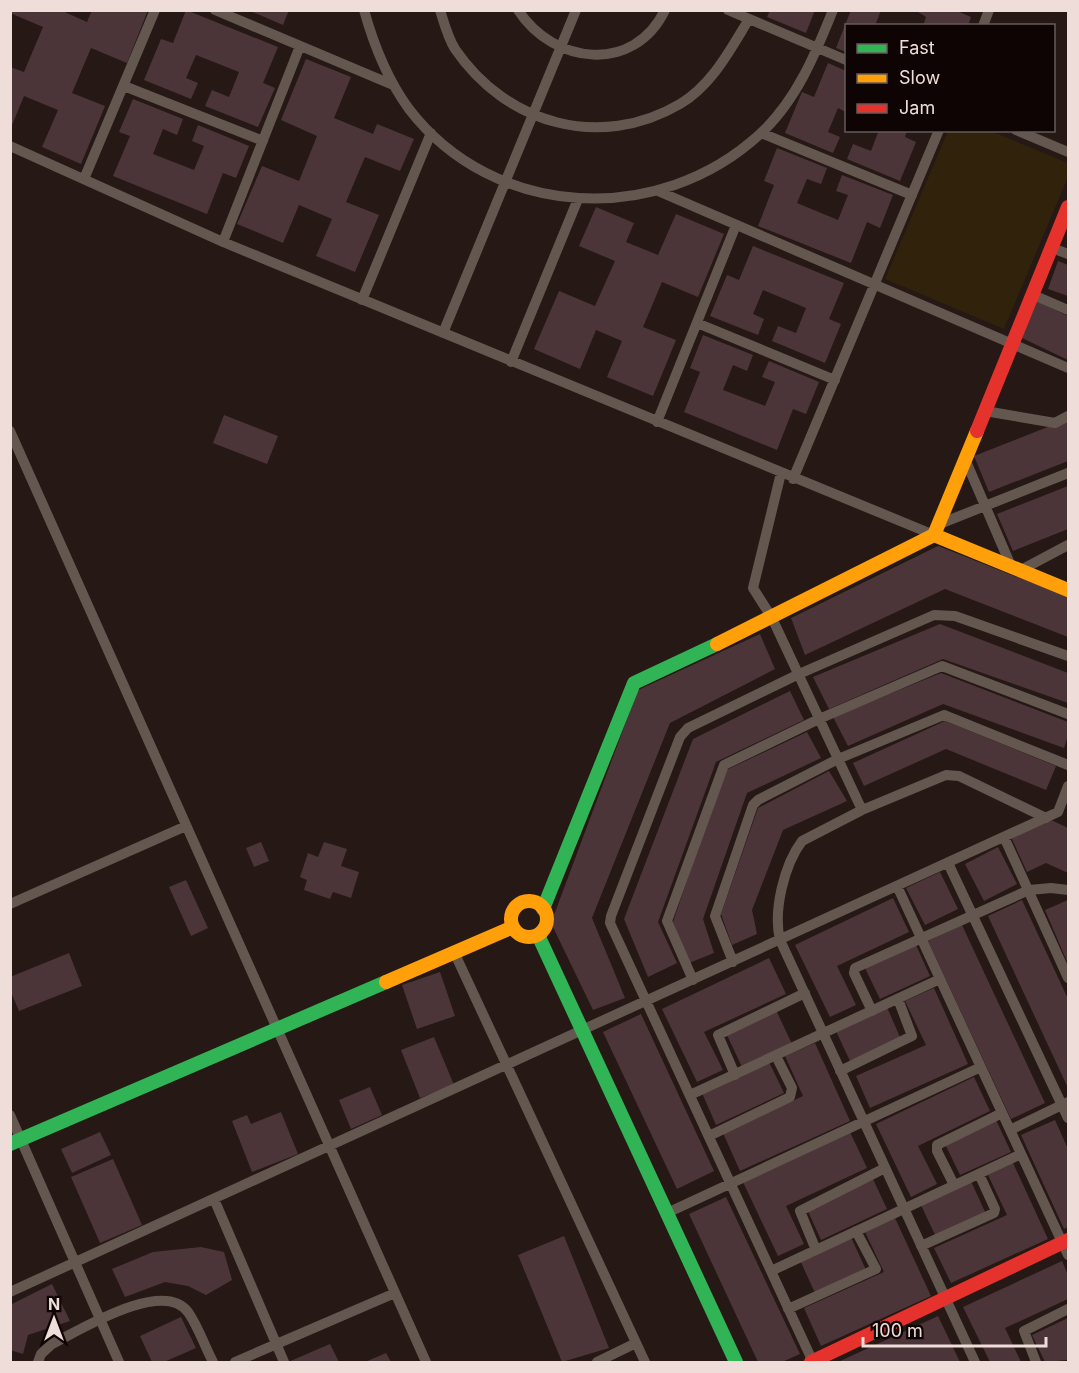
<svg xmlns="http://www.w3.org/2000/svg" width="1079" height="1373" font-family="Inter,sans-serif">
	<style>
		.green { fill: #31220b }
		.building { fill: #4c3538 }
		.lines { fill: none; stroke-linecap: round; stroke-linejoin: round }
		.street { stroke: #635750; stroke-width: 10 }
		.fast { stroke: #30b455; stroke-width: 14 }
		.slow { stroke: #ff9f0a; stroke-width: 14 }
		.jam { stroke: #e5322d; stroke-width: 14 }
	</style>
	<rect width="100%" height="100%" fill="#251815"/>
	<!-- green -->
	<path class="green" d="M948,131h43l77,32v14l-64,152 -119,-50z"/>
	<!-- building -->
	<path class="building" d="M10,10h50l27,12 5,-12h56l-21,53 -36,-15 -19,45 33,13 -24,58 -39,-17 16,-37 -34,-14 -14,34v-63l14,5 19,-45 -33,-14z
		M186,10l92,37 -15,36 12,5 -17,39 -53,-21 7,-16 17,7 10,-25 -43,-17 -10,23 12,5 -7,16 -47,-19 17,-41 12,4z
		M248,10h41l-6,15z
		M770,10h45l-9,23 -39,-16z
		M851,10h30l-6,16h-29v26l-10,-4z
		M915,10h40l16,7 -3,9h-45l3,-9z
		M306,59l45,18 -17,41 39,16 4,-10 37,15 -14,32 -35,-14 -19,45 33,13 -24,57 -39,-16 16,-37 -33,-14 -16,38 -46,-19 25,-58 37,15 18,-45 -36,-16z
		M828,63l18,8v41l-8,-4 -10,24 12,5 -7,16 -48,-20 17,-41 12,5z
		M133,99l50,20 -6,16 -14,-6 -10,25 41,16 10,-24 -12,-5 6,-16 51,21 -13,32 -13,-5 -16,41 -94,-38 17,-40 -11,-4z
		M879,130h28l-2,7 11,5 -16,39 -53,-22 6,-15 18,7z
		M777,148l50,20 -6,16 -14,-5 -10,24 41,17 10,-25 -12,-4 6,-16 51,20 -13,33 -13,-6 -16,41 -93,-37 16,-41 -10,-4z
		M596,207l38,16 -8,19 32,13 18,-41 48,20 -26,63 -36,-15 -19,45 33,13 -23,56 -46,-19 15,-36 -26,-11 -16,39 -46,-20 25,-58 36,15 20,-45 -36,-15z
		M753,246l91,37 -15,36 12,5 -16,39 -53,-22 6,-15 18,7 10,-25 -43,-18 -10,24 11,5 -6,16 -48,-19 17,-41 12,5z
		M1058,261l10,4v31l-20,-7z
		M1034,300l34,16v44l-48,-23z
		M703,335l50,20 -6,16 -14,-6 -10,25 42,16 10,-24 -13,-5 7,-16 50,21 -13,32 -13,-5 -16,41 -93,-38 16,-40 -10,-4z
		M224,415l54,21 -11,28 -54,-21z
		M1068,419v42l-79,31 -15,-36z
		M1068,486v43l-55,22 -16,-37z
		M938,546l130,51v40l-123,-48 -140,66 -14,-37z
		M940,624l128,49v30l-125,-44 -114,50 -16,-32z
		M760,634l15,35 -105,54 -78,195 33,80 -32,12 -42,-87 87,-233z
		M941,673l127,49v14l-4,12 -121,-44 -95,42 -15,-29z
		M790,691l14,29 -88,42 -58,160 19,41 -29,14 -24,-58 69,-180z
		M945,721l111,45 -10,24 -100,-41 -82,37 -11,-23z
		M807,732l14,26 -74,35 -44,126 11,34 -25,10 -16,-41 51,-151z
		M829,771l18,30 -64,29 -31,80 5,24 -25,11 -11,-31 37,-106z
		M1049,819l19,9v45l-22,-10 -19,9 -16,-35z
		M261,842l8,19 -15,6 -8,-19z
		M324,842l23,7 -6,17 18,6 -8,26 -18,-6 -3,7 -26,-9 3,-10 -7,-3 8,-24 10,4z
		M998,847l19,37 -33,17 -19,-37z
		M940,872l18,37 -33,16 -19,-37z
		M186,880l22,48 -17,8 -22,-49z
		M893,898l16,34 -72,34 19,39 -26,12 -35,-72z
		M1022,900l46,99v89l-80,-172z
		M1068,900v64l-23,-54z
		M962,925l83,178 -34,16 -83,-178z
		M916,945l14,31 -50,23 -15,-31z
		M69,953l13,33 -63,25 -9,-21v-13z
		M769,958l17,36 -82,38 19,38 -26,12 -35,-73z
		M440,972l15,44 -38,13 -15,-44z
		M934,988l34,76 -98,44 -14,-32 70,-31 -21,-44z
		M886,1005l14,32 -50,24 -15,-32z
		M776,1010l16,34 -50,23 -16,-34z
		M641,1014l73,157 -37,18 -74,-157z
		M434,1037l20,48 -34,13 -19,-48z
		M815,1043l35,78 -110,50 -17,-38 80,-37 -18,-40z
		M769,1062l15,31 -68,32 -14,-32z
		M974,1077l16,34 -72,35 19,38 -26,13 -35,-73z
		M370,1087l12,28 -31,14 -12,-29z
		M281,1112l17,42 -46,18 -20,-51 15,-6 4,9z
		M996,1120l15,32 -51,23 -15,-31z
		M1055,1120l13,29v78l-4,2 -43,-94z
		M100,1132l11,23 -39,18 -11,-24z
		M850,1132l17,36 -81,38 18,38 -26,12 -35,-74z
		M113,1159l29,66 -42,18 -29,-66z
		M1013,1163l35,76 -97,44 -17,-35 73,-33 -19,-40z
		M873,1179l14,30 -66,31 -14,-31z
		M970,1179l16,35 -50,23 -16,-34z
		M726,1197l74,157 -18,8h-24l-69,-148z
		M895,1218l36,78 -110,50 -17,-38 80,-36 -19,-40z
		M850,1235l16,35 -51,23 -16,-35z
		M564,1236l45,112 -47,14 -44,-107z
		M201,1247l23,5 8,28 -26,15 -18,-9 -23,-4 -40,15 -13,-28 41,-17z
		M1062,1261l6,14v24l-63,29 16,34h-31l-27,-55z
		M52,1284l18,37 -42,14 -5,19 -13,-4v-45z
		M938,1316l22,46h-122z
		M181,1317l15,31 -32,14h-12l-12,-26z
		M1068,1318v42l-23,2 -13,-27z
		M330,1344l9,18h-51z
		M386,1353l5,9h-26z"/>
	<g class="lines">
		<!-- street -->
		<path class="street" d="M215,10l178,75
			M364,10c10,36 23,69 45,99 85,111 250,118 351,25 36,-33 55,-79 73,-124
			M440,10c4,13 8,28 15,39 51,75 145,102 225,55 32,-19 50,-54 69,-85
			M518,10c36,55 116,64 147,0
			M728,10l118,50
			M983,26l6,-16
			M124,86l139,55
			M1016,130l52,22
			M761,133l151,62
			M10,146l213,96 711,293
			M84,179l71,-169
			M658,191l410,177
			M223,242l77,-196
			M1052,248l16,6
			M1031,294l37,16
			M362,300l69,-167
			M697,323l138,57
			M443,333l133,-323
			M511,362l67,-163
			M985,411l70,12 13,-7
			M657,422l79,-197
			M10,431l416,931
			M965,459l46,107
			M781,473l-28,115 19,30 90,192
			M793,479l146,-349
			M937,525l131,-52
			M1021,570l47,-25
			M1004,837l64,141
			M948,863l120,255
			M897,886l171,369
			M10,904l176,-78
			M454,952l191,410
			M733,962l-18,-46 38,-111 5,-5 80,-41 106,-44 124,50
			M693,980l-26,-59 57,-156 95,-46 123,-53 126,48
			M872,1011l-18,-38 1,-5 174,-78 22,-2 17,2
			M840,1071l72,-35 -14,-37
			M735,1075l-17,-40 87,-42
			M690,1095l250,-116
			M10,1115l109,247
			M1010,1130l58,-28
			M709,1136l81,-39 2,-9 -16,-32
			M954,1185l-17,-34v-6l65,-32
			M214,1199l70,163
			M667,1213l314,-146
			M921,1246l73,-33 1,-4 -16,-35
			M816,1250l-16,-39 85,-43
			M771,1271l250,-117
			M10,1292l1048,-480 10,-26
			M788,1309l88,-40 -20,-38
			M38,1362l3,-8 11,-10c28,-14 111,-66 136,-32 10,14 17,35 25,50
			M235,1362l160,-69
			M597,1362l39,-19
			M813,1362l-203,-439 1,-7 69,-179 8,-9 111,-54 135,-59 21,1 113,40
			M975,1362l-195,-422c-7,-29 4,-75 22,-99l60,-31 84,-35 13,1 87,42
			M1036,1362l-12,-31 44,-22"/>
		<!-- fast -->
		<path class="fast" d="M543,909l91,-226 83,-39
			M538,935l198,427
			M10,1144l376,-162"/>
		<!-- slow -->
		<path class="slow" d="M934,535l134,55
			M717,644l217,-109 43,-104
			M511 919a18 18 0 1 1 36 0a18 18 0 1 1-36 0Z
			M386,982l127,-55"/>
		<!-- jam -->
		<path class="jam" d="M977,431l91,-224
			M811,1362l257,-122"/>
	</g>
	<!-- border -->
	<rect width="1079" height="1373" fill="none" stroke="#eeddd9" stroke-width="24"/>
	<!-- legend -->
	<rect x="845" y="24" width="210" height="108" fill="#0d0403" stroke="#675b59" stroke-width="1.5"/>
	<rect x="857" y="44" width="30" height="9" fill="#30b455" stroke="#675b59" stroke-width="1.5"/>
	<text x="899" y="54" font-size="18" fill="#eeddd9">Fast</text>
	<rect x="857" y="74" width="30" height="9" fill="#ff9f0a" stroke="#675b59" stroke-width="1.5"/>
	<text x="899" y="84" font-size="18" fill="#eeddd9">Slow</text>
	<rect x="857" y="104" width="30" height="9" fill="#e5322d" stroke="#675b59" stroke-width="1.5"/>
	<text x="899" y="114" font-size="18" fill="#eeddd9">Jam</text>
	<!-- north arrow -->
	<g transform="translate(54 1319)" stroke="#0d0403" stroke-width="4.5" paint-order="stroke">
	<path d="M0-4.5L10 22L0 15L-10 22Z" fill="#eeddd9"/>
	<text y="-9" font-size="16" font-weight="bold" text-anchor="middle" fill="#eeddd9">N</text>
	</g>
	<!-- scale -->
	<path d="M863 1337v9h183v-9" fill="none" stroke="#eeddd9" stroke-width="3"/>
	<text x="872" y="1337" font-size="18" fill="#eeddd9" stroke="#0d0403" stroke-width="4.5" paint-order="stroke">100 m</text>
</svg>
